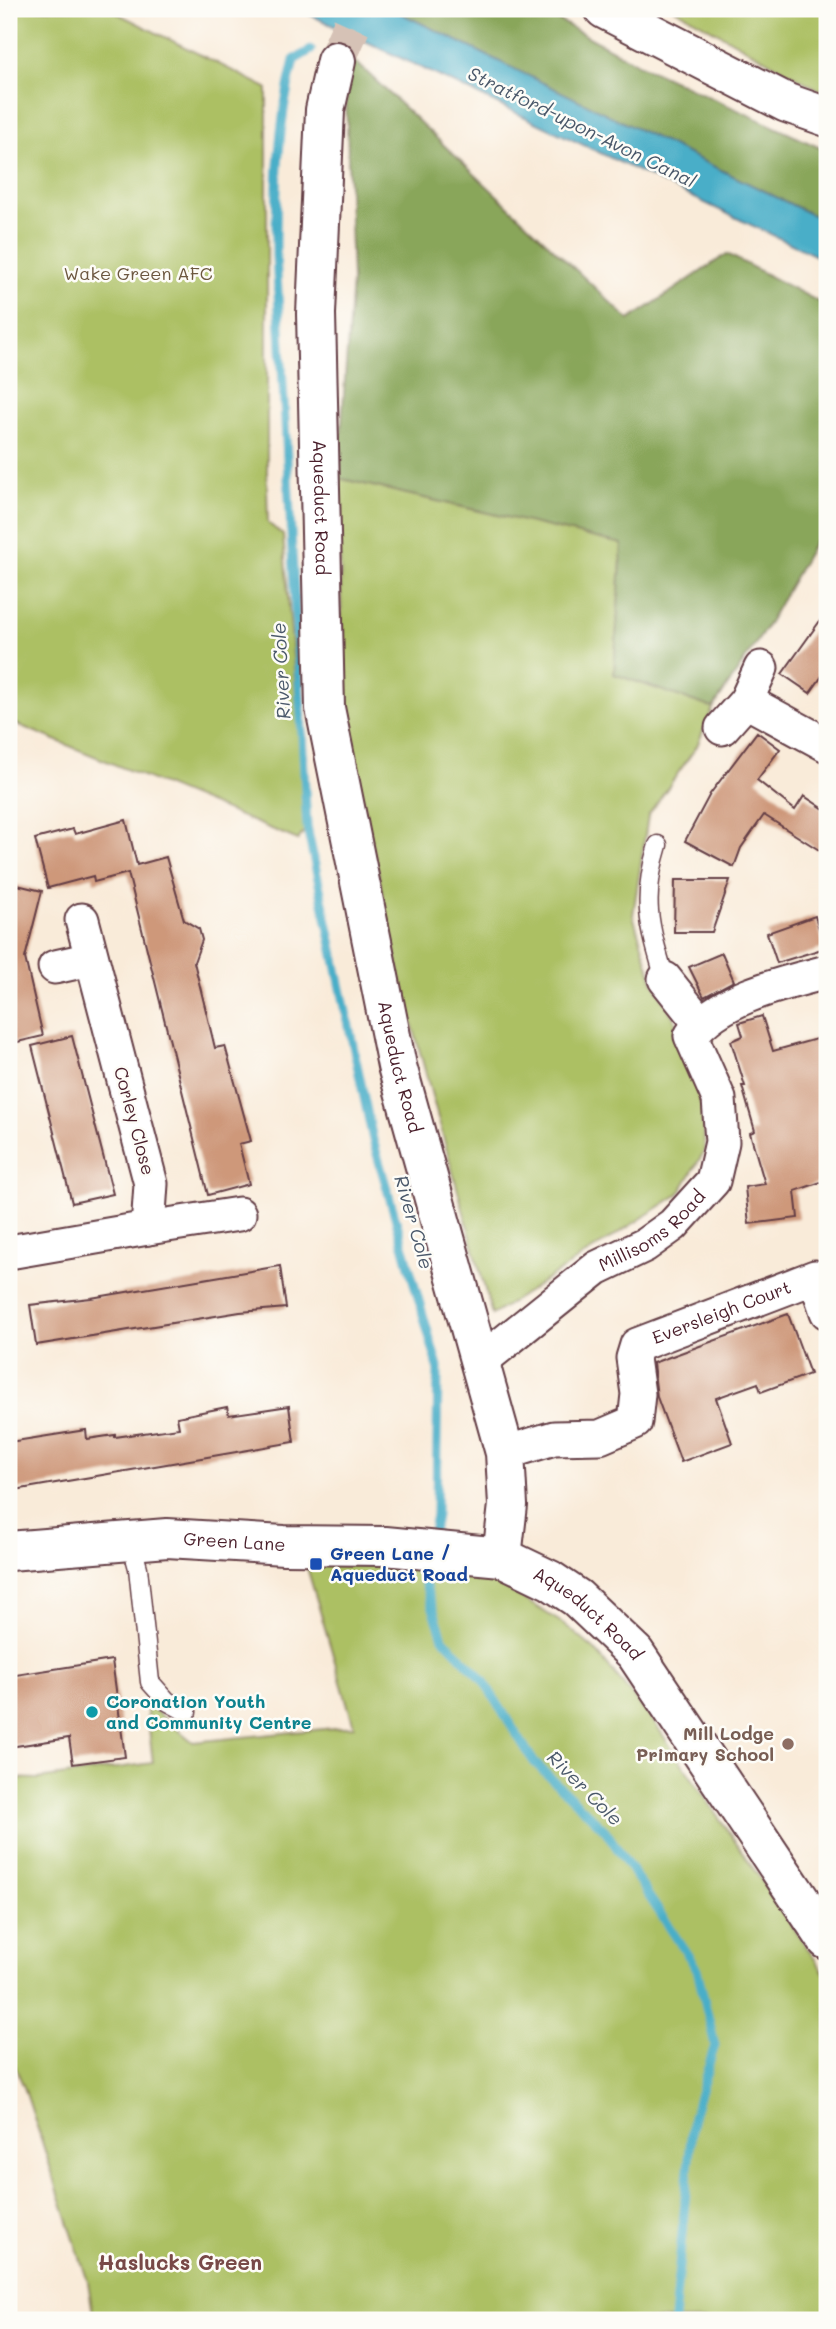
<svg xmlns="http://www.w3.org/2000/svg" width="836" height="2329" font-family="Mali,sans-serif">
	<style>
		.green { fill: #acc064; stroke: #7b7048; stroke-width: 2 }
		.forest { fill: #89a65a; stroke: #6a6242; stroke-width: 2 }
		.water { fill: #49aec8; stroke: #4a667a; stroke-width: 2 }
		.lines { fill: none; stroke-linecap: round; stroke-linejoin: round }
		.stream { stroke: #49aec8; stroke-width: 9 }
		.building { fill: #ce987a }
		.tertiary-tunnel { stroke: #d6c2b6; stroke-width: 38; stroke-dasharray: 38 19; stroke-linecap: butt }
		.service-casing { stroke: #643e45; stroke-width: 21 }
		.minor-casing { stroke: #643e45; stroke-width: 37 }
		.tertiary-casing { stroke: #643e45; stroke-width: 42 }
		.service { stroke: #fff; stroke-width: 18 }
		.minor { stroke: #fff; stroke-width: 33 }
		.tertiary { stroke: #fff; stroke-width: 38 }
		.transit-dot { fill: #1a4fb4; stroke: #fdfcf7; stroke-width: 2.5 }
		.culture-dot { fill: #0f9aa8; stroke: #fdfcf7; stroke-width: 2.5 }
		.education-dot { fill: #8d6e63; stroke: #fdfcf7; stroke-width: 2.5 }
		.labels { text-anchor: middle; stroke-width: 5; stroke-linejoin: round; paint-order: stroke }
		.park-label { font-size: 18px; fill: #6c573f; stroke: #fdfcf7 }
		.street-label { font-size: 18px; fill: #4a1f2b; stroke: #fdfcf7 }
		.transit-label { font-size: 18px; font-weight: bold; fill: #164399; stroke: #fdfcf7; text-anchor: start }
		.culture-label { font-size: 18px; font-weight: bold; fill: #0d838f; stroke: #fdfcf7; text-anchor: start }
		.education-label { font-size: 18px; font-weight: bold; fill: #785e54; stroke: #fdfcf7; text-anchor: end }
		.water-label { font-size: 19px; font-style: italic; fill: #4a586a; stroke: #fdfcf7 }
		.quarter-label { font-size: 21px; font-weight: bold; fill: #784947; stroke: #fdfcf7 }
	</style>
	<rect width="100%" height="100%" fill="#fdfcf7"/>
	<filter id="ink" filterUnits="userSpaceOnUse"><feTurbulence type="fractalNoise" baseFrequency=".0143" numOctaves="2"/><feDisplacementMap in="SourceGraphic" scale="14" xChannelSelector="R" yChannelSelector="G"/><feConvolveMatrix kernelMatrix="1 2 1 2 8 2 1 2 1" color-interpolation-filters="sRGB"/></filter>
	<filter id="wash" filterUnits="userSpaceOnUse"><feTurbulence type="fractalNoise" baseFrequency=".00686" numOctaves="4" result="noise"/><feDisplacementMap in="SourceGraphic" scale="28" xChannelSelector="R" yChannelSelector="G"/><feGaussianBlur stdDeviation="1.57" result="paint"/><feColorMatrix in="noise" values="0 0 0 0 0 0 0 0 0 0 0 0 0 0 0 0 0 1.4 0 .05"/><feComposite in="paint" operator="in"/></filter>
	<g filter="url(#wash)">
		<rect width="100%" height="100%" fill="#f9ebd9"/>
		<!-- green -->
		<path class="green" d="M9,9h100l158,79v399l1,36 15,12 24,292 -9,13 -289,-119z
			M675,9h152v83l-9,-3z
			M338,478l284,66 -8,130 99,34 -16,38 -49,70 -15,99 20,66 22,39 25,78 5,52 -26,44 -187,121 -89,-325 -48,-228 -12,-90z
			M405,1563l78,11 81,50 31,26 59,72 173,255v187l-10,13 10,74v69h-733l-6,-38 -64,-195 -15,-34v-275l29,1 115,-16 -7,-60 47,39 161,-16 -48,-162z"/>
		<!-- forest -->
		<path class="forest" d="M392,9h146l100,55 189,87v71z
			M357,63l272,257 98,-66 100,52v214l-63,111 -51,77 -99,-34 8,-130 -284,-66 14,-198 -7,-215z"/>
		<!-- water -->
		<path class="water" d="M298,9h94l435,213v39z"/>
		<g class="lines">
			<!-- stream -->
			<path class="stream" d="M311,50l-17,10c-17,68 -18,126 -18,195l31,572 66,313 65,227 -2,148 -5,28
				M428,1560l-4,21 19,57 40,42 51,82 71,68 92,139 18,76 -22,71 -19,204"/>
		</g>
		<g id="blocks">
			<!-- building -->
			<path class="building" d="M827,611v58l-17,24 -28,-19z
				M757,732l23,17 -23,31 38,30 9,-14 23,15v44l-63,-40 -23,33 -7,19 -49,-26 25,-47z
				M126,820l11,45 29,-8 18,63 15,9 3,11 -8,22 21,86 10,-2 26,95 -12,3 10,40 -41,11 -80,-322 -34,9 -1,-6 -45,12 -13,-49 38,-10 2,5z
				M675,880h55l-18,52h-38z
				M9,883l33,8 -17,67 18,78 -34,8z
				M815,916l10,32 -48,15 -10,-30z
				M722,953l12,28 -30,16 -15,-30z
				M762,1016l11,35 54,-15v144l-32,11 3,27 -49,6 -4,-37 20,-3 -15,-51 5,-2 -13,-45h3l-14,-45 12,-5 -4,-13z
				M72,1036l41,158 -41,9 -40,-157z
				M280,1266l6,42 -46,4 -204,33 -6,-40 61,-7z
				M788,1314l22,60 -49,18 -3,-9 -42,15 16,45 -51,19 -24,-65 -4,-34z
				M289,1406l5,36 -285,49v-49l77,-12 1,9 28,-4v2l64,-9 -2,-11 50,-10 2,8z
				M112,1660l13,97 -52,7 -4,-26 -60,9v-71z"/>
		</g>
	</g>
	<g filter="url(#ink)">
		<use href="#blocks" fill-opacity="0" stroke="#643e45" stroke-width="2"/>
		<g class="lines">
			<!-- tertiary-tunnel -->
			<path class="tertiary-tunnel" d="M336,61l23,-52"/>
			<defs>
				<path id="service" d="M658,845c-17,55 -9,80 7,134
					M130,1539l8,29 12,114 17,19 20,11"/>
				<g id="minor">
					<path d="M746,701l81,44"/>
					<path d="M722,728l24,-27 15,-33"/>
					<path d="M55,967l36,-8"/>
					<path d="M665,979l35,44"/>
					<path d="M148,1228l91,-14"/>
					<path d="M9,1252l139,-24 3,-44 -69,-264"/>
					<path id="s1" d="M480,1362l117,-94 48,-23 28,-20 40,-44 9,-39 -3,-43 -28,-63c26,-38 93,-53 136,-64"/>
					<path id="s2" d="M505,1453l49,-15 46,-1 35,-15 3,-28 -5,-36 4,-13 178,-68 12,35"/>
				</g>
				<g id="tertiary">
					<path d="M604,9l183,94 40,14"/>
					<path id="s3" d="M336,61l-11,49 -9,204 9,394 72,358 108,387 3,52 -6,52"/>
					<path id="s4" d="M9,1551l158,-13 117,7 101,1 117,11 48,23 27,18 58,55 192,287"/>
				</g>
			</defs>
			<!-- service casing -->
			<use href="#service" class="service-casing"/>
			<!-- minor casing -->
			<use href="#minor" class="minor-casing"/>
			<!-- tertiary casing -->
			<use href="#tertiary" class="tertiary-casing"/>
			<!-- service -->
			<use href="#service" class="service"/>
			<!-- minor -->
			<use href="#minor" class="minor"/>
			<!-- tertiary -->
			<use href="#tertiary" class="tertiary"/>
		</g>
	</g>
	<!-- markers -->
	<rect class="transit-dot" x="309" y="1557" width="14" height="14" rx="3.5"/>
	<circle class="culture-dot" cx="92" cy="1712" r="7"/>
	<circle class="education-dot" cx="788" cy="1744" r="7"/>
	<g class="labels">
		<!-- park labels -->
		<g class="park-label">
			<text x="138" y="280">Wake Green AFC</text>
		</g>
		<!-- street labels -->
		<g class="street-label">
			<text dy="6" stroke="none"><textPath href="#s3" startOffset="448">Aqueduct Road</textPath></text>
			<text dy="6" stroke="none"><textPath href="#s3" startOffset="1015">Aqueduct Road</textPath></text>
			<text transform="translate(134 1121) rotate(75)" y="6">Corley Close</text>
			<text dy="6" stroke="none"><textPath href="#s1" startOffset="217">Millisoms Road</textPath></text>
			<text dy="6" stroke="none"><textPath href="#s2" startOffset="304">Eversleigh Court</textPath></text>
			<text dy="6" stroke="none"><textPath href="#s4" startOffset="226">Green Lane</textPath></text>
			<text dy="6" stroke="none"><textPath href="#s4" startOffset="598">Aqueduct Road</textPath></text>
		</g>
		<!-- transit labels -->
		<g class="transit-label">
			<text x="330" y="1560">Green Lane /<tspan x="330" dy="21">Aqueduct Road</tspan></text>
		</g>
		<!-- culture labels -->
		<g class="culture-label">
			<text x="106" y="1708">Coronation Youth<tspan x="106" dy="21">and Community Centre</tspan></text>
		</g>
		<!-- education labels -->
		<g class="education-label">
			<text x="774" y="1740">Mill Lodge<tspan x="774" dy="21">Primary School</tspan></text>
		</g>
		<!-- water labels -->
		<g class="water-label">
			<text transform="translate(582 127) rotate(26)" y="7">Stratford-upon-Avon Canal</text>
			<text transform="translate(281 671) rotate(-93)" y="7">River Cole</text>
			<text transform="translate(414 1222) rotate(74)" y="7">River Cole</text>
			<text transform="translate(585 1788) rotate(45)" y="7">River Cole</text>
		</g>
		<!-- quarter labels -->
		<g class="quarter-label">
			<text x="180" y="2270">Haslucks Green</text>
		</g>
	</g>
	<!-- margin -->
	<rect width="836" height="2329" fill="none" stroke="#fdfcf7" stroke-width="35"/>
</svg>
